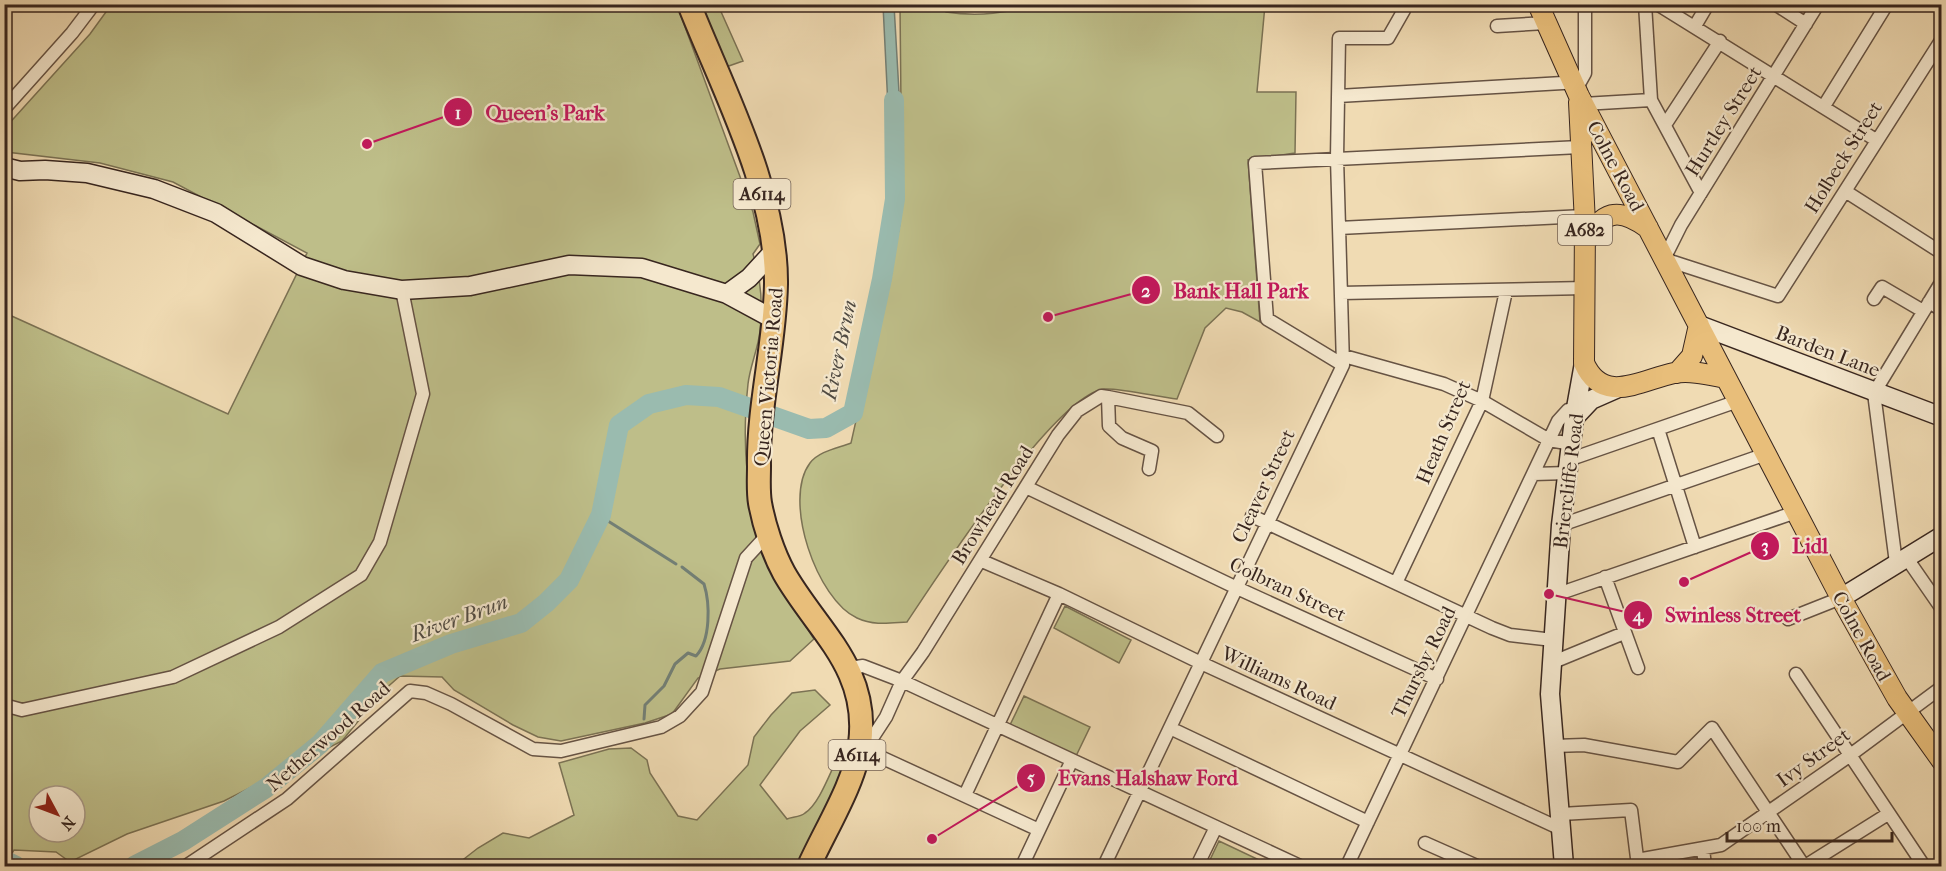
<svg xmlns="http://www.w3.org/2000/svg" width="1946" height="871" font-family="'IM FELL French Canon',serif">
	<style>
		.green { fill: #bebe89; stroke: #7b7254; stroke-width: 1.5; fill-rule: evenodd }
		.water { fill: #9abbaf; stroke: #737f75; stroke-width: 1.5 }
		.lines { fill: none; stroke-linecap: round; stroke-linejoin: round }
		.stream { stroke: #737f75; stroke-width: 3 }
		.river { stroke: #9abbaf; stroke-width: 20 }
		.street-casing { stroke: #665344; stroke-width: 15 }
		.secondary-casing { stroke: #38261f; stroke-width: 21 }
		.primary-casing { stroke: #38261f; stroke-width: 22 }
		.highway-casing { stroke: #38261f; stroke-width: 26 }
		.street { stroke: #f5e8ce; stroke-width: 12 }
		.secondary { stroke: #f5e8ce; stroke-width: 18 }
		.primary { stroke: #e8be7a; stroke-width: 20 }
		.highway { stroke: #e8be7a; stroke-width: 22 }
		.labels { text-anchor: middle; stroke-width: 4.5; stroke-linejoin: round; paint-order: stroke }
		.shield { fill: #f5e8ce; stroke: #716054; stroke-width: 1.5 }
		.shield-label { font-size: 18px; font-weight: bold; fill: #38261f }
		.street-label { font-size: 20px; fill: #38261f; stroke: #f5e8ce }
		.water-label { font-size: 21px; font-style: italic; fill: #504b43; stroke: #f5e8ce }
		.leader { fill: none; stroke: #c2185b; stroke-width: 2 }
		.callout-dot { fill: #c2185b; stroke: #f5e8ce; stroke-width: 2 }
		.mark-label { font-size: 18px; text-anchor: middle; font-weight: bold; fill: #fff }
		.callout-label { font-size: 21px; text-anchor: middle; font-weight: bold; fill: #c2185b; stroke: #f5e8ce; stroke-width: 4.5; stroke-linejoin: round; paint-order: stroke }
	</style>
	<rect width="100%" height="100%" fill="#f0dbb3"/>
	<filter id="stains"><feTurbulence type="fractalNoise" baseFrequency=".00333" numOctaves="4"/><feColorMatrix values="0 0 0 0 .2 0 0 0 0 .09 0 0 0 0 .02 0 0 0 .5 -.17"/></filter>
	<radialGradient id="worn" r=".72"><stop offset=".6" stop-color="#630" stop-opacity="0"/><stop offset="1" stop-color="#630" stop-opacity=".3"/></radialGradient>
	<!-- green -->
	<path class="green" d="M1040,4l225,1 -8,87h39l-1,61 -47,7 12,162 -18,-10 -16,-4 -21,20 -28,71c-19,-2 -56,-11 -73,-10 -49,6 -167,188 -197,233 -17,1 -33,4 -50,-4 -40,-18 -75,-118 -47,-155 9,-12 28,-15 41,-20l48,-214 3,-23 -2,-201h44l2,7c33,5 61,1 94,-8z
		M111,5h566l76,207 7,32 -7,10c8,25 10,51 7,77 -2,18 -10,35 -12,53 -11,103 9,169 66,255l-24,22 -70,8 -22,9 -26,36 -27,9 -84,18 -23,-4 -25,-12 -59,-35 -12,-13 -42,-1 -17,15 -41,50 -118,60 -97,33 -57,28 -14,-10 -42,-2 -9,16v-553l223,101 79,-161 -134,-71 -73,-19 -94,-11 -1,-24 85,-94zM39,796h36v36h-36z
		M698,5h20l25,56 -20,7z
		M1065,606l66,34 -12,23 -65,-35z
		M815,690l15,15 -30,26 -40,54 27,34c5,-2 14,-2 18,-6 17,-11 28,-51 40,-69l3,15 -50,107h-87l-11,-3 -2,3h-243l23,-18 25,-15 26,5 45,-23 -15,-52 50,-14 22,-1 16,12 3,13 28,43 19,4 51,-55 6,-28 17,-22 21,-22z
		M1024,696l66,31 -14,29 -66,-31z
		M1219,841l53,25h-65z"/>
	<!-- water -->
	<path class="water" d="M883,5h11l7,122h-12z"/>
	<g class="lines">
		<!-- stream -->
		<path class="stream" d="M600,516l76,48
			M644,719l1,-14 19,-19 11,-22 13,-11 8,3c15,-16 14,-53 8,-72l-22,-17"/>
		<!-- river -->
		<path class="river" d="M4,860l12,6
			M134,866l49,-25 83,-53 54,-44 62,-71 69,-29 70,-21 25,-20 23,-23 32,-65 18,-90 30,-21 37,-9 33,2 90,32 17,-1 27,-15 29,-134 13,-80 -1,-99"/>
		<defs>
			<path id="street" d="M1645,4l6,96 50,93
				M1657,4l219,136
				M1775,4l31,20
				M1497,26l49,-3
				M1695,26l13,-22
				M1338,96l242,-14 5,-9v-69
				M1583,104l68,-4
				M1824,106l63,-102
				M4,109l68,-76 22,-29
				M1665,125l55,-84
				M1845,191l97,62
				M1339,228l245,-12
				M1664,259l17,-34 137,-221
				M1667,264l6,-2 105,34 164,-257
				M1341,293l245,-5
				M1874,299l8,-12 41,24
				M1929,302l13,8
				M1344,356l100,28 38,17 67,39 23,4
				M1343,365l-76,-46 -12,-156 325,-16
				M1108,397l1,29 13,12 30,13 -3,18
				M1658,429l37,118
				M1571,459l167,-58
				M1533,474l35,-1
				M1026,487l211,101 200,91
				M1252,516l240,112 18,7 43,5
				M1561,525l205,-71
				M1906,557l36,52
				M982,561l77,33 142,69 360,166
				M1896,563l-22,-170 68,-112
				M1605,577l33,91
				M1396,583l86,-182 24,-110
				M1555,595l241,-83
				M1788,619l53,-21
				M1551,663l73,-30
				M849,668l14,-2 39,15 398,185
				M1796,674l128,192
				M4,705l18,5 151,-33 106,-50 82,-52 19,-33 43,-148 -21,-104
				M1170,728l198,94
				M860,746h7l19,-29 16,-36 21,-29 135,-217 19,-24 24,-15 7,1 80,16 29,23
				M868,746l6,8 165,76
				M1554,746l30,-1 94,17 34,-34 92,138
				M965,795l94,-201
				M1561,814l70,-4 7,56
				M1425,843l52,23
				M1703,849l2,17
				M1637,860l84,-15 128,-89 93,-69
				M186,866l101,-67 123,-108 16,2 25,11 82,45 28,2 100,-24 19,-11 22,-24 44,-134 23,-25
				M1022,866l50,-106
				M1104,866l239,-501 -6,-207 2,-120h49l16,-28
				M1197,866l19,-39
				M1347,866l211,-445 10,-11h8
				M1805,866l83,-52"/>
			<path id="secondary" d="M4,167l16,4 25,-1 42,3 67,16 62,24 86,53 42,14 58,10 68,-4 99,-21 73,3 85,26 48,26
				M727,294l22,-16 24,-26
				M1699,325l243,92
				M1575,417l16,-17 25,-11
				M1841,598l101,-62
				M1564,866l-14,-172 11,-169 13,-106 10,-56"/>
			<path id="primary" d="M1538,4l41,92 262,502 56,100 45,63
				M1579,102l6,121 -1,140c19,43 57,17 90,10 17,-3 36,2 52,5
				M1585,243c18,-32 32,-37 63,-15
				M1677,373l15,-17 7,-31"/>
			<path id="highway" d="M689,4c34,86 88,186 87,280 -1,61 -18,121 -17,182 0,12 -1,25 1,37 4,22 13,50 24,70 33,58 86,95 76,171 -5,39 -35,86 -51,122"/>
		</defs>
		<!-- street casing -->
		<use href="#street" class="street-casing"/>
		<!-- secondary casing -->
		<use href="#secondary" class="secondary-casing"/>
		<!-- primary casing -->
		<use href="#primary" class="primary-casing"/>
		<!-- highway casing -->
		<use href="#highway" class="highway-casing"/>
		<!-- street -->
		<use href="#street" class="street"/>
		<!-- secondary -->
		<use href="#secondary" class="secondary"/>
		<!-- primary -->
		<use href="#primary" class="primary"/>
		<!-- highway -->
		<use href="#highway" class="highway"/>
	</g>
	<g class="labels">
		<!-- shield labels -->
		<g class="shield">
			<rect x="733.5" y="179" width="57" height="30" rx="4.5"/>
			<rect x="1558" y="215" width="54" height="30" rx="4.5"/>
			<rect x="828.5" y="740" width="57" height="30" rx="4.5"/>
		</g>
		<g class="shield-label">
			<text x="762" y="200">A6114</text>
			<text x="1585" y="236">A682</text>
			<text x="857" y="761">A6114</text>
		</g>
		<!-- street labels -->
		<g class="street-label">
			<text transform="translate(1723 121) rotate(-58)" y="7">Hurtley Street</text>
			<text transform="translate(1843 157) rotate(-58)" y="7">Holbeck Street</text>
			<text transform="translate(1616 166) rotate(62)" y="7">Colne Road</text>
			<text transform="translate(1828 351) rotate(21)" y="7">Barden Lane</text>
			<text transform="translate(768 377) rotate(-85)" y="7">Queen Victoria Road</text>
			<text transform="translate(1443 432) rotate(-67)" y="7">Heath Street</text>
			<text transform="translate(1568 481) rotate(-83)" y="7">Briercliffe Road</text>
			<text transform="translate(1263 486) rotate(-65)" y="7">Cleaver Street</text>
			<text transform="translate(992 505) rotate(-58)" y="7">Browhead Road</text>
			<text transform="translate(1288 589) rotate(25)" y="7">Colbran Street</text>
			<text transform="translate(1862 636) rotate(61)" y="7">Colne Road</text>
			<text transform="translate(1423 662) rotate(-64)" y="7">Thursby Road</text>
			<text transform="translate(1279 678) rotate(25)" y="7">Williams Road</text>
			<text transform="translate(328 736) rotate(-41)" y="7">Netherwood Road</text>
			<text transform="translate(1813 757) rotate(-36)" y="7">Ivy Street</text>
		</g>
		<!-- water labels -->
		<g class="water-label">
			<text transform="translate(839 350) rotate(-78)" y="7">River Brun</text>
			<text transform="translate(459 618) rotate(-20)" y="7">River Brun</text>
		</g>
	</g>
	<!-- callouts -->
	<path class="leader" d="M367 144L458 112M1048 317L1146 290M1684 582L1765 546M1549 594L1638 615M932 839L1031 778"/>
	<g class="callout-dot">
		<circle cx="367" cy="144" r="6"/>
		<circle cx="1048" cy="317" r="6"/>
		<circle cx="1684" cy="582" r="6"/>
		<circle cx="1549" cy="594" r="6"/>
		<circle cx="932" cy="839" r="6"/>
		<circle cx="458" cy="112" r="15"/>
		<circle cx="1146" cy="290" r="15"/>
		<circle cx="1765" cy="546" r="15"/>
		<circle cx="1638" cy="615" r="15"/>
		<circle cx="1031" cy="778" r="15"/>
	</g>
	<g class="mark-label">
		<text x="458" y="119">1</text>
		<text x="1146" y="297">2</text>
		<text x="1765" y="552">3</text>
		<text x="1638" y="621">4</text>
		<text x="1031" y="784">5</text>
	</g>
	<g class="callout-label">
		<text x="545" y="120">Queen's Park</text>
		<text x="1241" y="298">Bank Hall Park</text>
		<text x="1810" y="553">Lidl</text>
		<text x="1733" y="622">Swinless Street</text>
		<text x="1148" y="785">Evans Halshaw Ford</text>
	</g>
	<!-- margin -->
	<rect width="1946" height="871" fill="none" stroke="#f0dbb3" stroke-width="24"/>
	<rect x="6" y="6" width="1934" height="859" fill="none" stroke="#38261f" stroke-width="3"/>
	<rect x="12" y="12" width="1922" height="847" fill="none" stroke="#38261f" stroke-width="1.5"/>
	<!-- north arrow -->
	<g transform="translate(57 814) rotate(131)"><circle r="28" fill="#f5e8ce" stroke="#a99a88" stroke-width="1.5"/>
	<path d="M0-4.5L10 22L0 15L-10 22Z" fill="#8f2418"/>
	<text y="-9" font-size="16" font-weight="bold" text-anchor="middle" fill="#38261f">N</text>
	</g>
	<!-- scale -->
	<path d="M1727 832v9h165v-9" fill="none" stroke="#38261f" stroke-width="3"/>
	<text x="1736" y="832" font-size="18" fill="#38261f" stroke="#f5e8ce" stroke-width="4.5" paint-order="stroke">100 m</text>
	<rect width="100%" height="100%" filter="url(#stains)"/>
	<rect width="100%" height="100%" fill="url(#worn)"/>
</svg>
